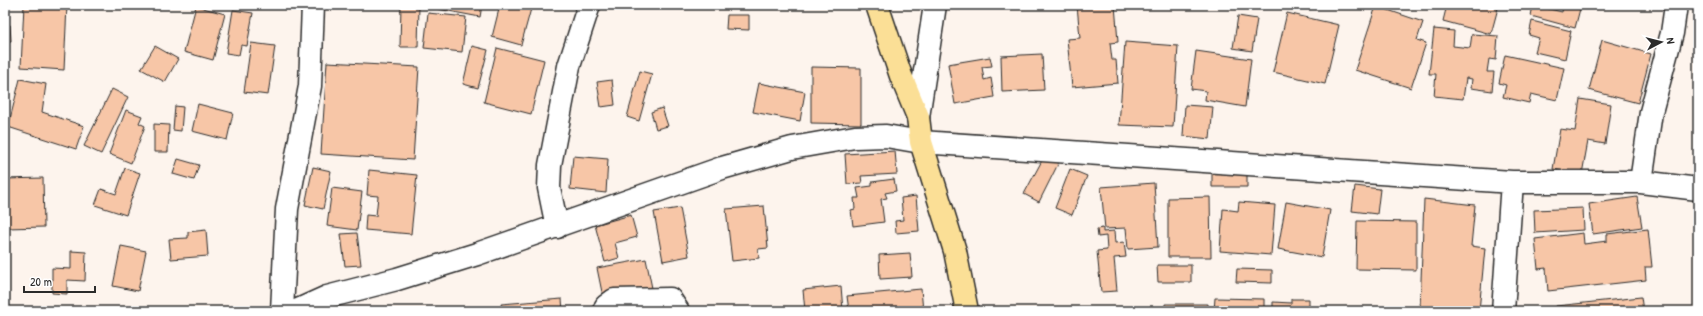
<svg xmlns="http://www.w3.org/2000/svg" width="1703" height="316" font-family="'Patrick Hand',sans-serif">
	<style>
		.building { fill: #f7c6a7; stroke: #2b2b2b }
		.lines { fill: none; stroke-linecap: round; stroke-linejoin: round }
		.minor-casing { stroke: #2b2b2b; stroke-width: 25 }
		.major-casing { stroke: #2b2b2b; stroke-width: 25 }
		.minor { stroke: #fff; stroke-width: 22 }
		.major { stroke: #fbdf96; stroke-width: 22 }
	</style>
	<rect width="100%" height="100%" fill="#fdf4ed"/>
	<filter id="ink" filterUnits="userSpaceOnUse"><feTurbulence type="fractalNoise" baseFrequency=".025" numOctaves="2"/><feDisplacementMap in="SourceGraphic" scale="8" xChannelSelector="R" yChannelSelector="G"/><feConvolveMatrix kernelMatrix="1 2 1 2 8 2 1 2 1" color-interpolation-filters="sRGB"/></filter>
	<g filter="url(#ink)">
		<!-- building -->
		<path class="building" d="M24,5h43l-3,65 -43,-3z
			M401,5h18l-1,42h-18z
			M439,5h43l-2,12 -42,-8z
			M500,5h32l-11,40 -29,-8z
			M1077,5h38l3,37 -8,1 2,17h4l2,23 -46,4 -5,-48 13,-1z
			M1447,5h39l12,3 -7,26 -48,-13z
			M1533,5l29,7 1,-7h18l-6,23 -44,-12z
			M196,6l29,8 -12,46 -29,-8z
			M1376,6l47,16 -6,18 9,3 -15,45 -56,-18z
			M233,10l20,3 -6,33 -6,-1 -2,10 -13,-2z
			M428,13l38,4 -4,35 -38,-4z
			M1287,13l52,12 -14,59 -52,-12z
			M727,15h22v15l-23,-1z
			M1238,16l19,3 -5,32 -19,-3z
			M1532,21l39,10 -6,28 -30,-7 4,-14 -10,-3z
			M10,25l1,16h-6v-15z
			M1434,29l20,2 -1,15 17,2 2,-14 26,2 -2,24 -7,-1 -2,13h7l-2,19 -21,-3 1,-9 -6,-1 -3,21 -29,-3 2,-22h-7z
			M1602,40l49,14 -13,49 -49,-13z
			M1125,42l53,4 -5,81 -54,-2z
			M251,43l24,3 -7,49 -24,-3z
			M155,46l23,13 -13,23 -24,-13z
			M472,46l16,4 -10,38 -15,-4z
			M497,48l47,12 -13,54 -47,-12z
			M1196,51l55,8 -6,48 -40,-7 1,-9 -15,-2z
			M1042,54l2,36 -42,2 -1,-36z
			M1505,55l59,13 -7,32 -26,-6 -2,9 -26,-6 3,-12 -7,-2z
			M990,57l2,9 -10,1 2,13 7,-2 3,19 -39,7 -7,-40z
			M327,62l92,5 -6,93 -92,-6z
			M811,67l50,1v56l-50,-1z
			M640,71l12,3 -13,47 -12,-4z
			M20,79l26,5 -4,28 42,14 -8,23 -68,-22z
			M612,80l3,25 -14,2 -4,-25z
			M759,83l46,9 -5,29 -47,-9z
			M112,89l16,8 -27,57 -17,-8z
			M1580,99l31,5 -6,40 -17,-3 -6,33 -29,-5 7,-40 15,2z
			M198,104l35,9 -6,27 -35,-9z
			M1185,105l28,2 -3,32 -27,-3z
			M175,106l8,1 -2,24 -8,-1z
			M662,108l6,18 -12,3 -5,-17z
			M126,110l16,6 -3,7 6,3 -14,37 -22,-9z
			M154,124l15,1 -1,27h-14z
			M895,151l2,23 -36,2 1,7 -15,1 -2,-30z
			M1045,155l14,7 -20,40 -15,-8z
			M573,156l35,3 -2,34 -36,-4z
			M178,159l21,6 -5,15 -21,-6z
			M313,167l18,4 -8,38 -18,-4z
			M125,168l15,5 -14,42 -31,-10 6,-16 15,5z
			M1070,169l17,7 -15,39 -17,-7z
			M369,170l48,5 -6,59 -46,-4 1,-15 10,1 2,-20 -11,-1z
			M1212,172h35v15h-35z
			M43,178l1,49 -37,1 -2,-49z
			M894,179l2,12 -11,2 2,5 -6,1 3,23 -31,4 -2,-16 4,-1 -1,-11h5l-2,-10 15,-2v-4z
			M1154,183l4,64 -30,2 -2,-21 -21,1 -4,-42z
			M1355,186l25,3 -3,25 -25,-3z
			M332,188l30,4 -5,38 -30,-4z
			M916,196l3,35 -23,2 -1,-12 8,-1 -2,-22z
			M1210,197l1,60h-43v-59z
			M1637,197l5,30 -49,7 -4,-30z
			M1424,199l51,6 -4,41 14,2 -6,63 -59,-3z
			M1239,202l36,3 -4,50 -51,-4 3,-42 15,2z
			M1286,202l44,8 -8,47 -44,-8z
			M764,206l4,42 -10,1 1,9 -27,3 -6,-52z
			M680,208l9,48 -26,5 -9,-49z
			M1583,208l1,22 -49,3 -1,-23z
			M631,215l6,22 -22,6 4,15 -14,4 -10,-37z
			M1357,221l59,1v48l-60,-1z
			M1103,228v4l11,-1 1,12 9,-1 2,15 -12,1 3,33 -16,1 -4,-41 10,-1 -1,-14 -8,1 -1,-8z
			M1648,229l4,38h-7l1,13 -98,11 -2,-23 -8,1 -3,-30 48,-6 1,11 23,-3v-7z
			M1696,229h2v45h-2z
			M206,230l2,26 -37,3 -2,-20 19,-1v-6z
			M357,233l4,32 -16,1 -4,-32z
			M121,246l25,5 -8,40 -25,-5z
			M71,251l15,1 -1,29 -18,-1v14l-15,-1v-25l19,1z
			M910,253l2,24 -32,2 -1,-24z
			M646,259l7,34 -49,9 -7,-34z
			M1157,265h34v17h-33z
			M1237,269l35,1v13l-36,-1z
			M841,286l2,25h-38l-2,-21z
			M921,289l2,22h-74l-2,-15z
			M1641,297l2,14h-87v-5z
			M1215,298l49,1v12h-50z
			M562,299l1,12h-73l-1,-2 13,-1 -1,-4z
			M1291,299h18v9h10v3h-46v-9l18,1z
			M1165,304h43v7h-43z"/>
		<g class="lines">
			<defs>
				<path id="minor" d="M918,117l17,-112
					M1641,182l10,-70 21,-79 4,-28
					M557,227l-8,-39 1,-23 19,-99 20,-61
					M282,311l5,-102 23,-123 3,-81
					M296,311l31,-14 70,-18 80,-25 245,-86 70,-20 63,-11 31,-1 35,6 591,40h129l57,7
					M604,311l2,-5 8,-6 56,-1 8,12
					M1503,311l9,-129"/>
				<path id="major" d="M877,5l24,71 17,41 3,25 34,109 12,60"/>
			</defs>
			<!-- minor casing -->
			<use href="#minor" class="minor-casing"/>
			<!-- major casing -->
			<use href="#major" class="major-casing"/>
			<!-- minor -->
			<use href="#minor" class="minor"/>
			<!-- major -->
			<use href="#major" class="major"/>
		</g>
	</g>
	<!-- margin -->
	<rect width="1703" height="316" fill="none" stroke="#fff" stroke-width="20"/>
	<rect x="10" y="10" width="1683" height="296" fill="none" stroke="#2b2b2b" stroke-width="1.5" filter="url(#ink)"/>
	<!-- north arrow -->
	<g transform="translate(1661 42) rotate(83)" stroke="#ffffff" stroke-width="3" paint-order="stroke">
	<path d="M0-3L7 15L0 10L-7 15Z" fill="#2b2b2b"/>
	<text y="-6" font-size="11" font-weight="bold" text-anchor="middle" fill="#2b2b2b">N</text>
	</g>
	<!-- scale -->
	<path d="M24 286v6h71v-6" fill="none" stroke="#2b2b2b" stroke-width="2"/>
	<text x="30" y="286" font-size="12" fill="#2b2b2b" stroke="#ffffff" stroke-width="3" paint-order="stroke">20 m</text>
</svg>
